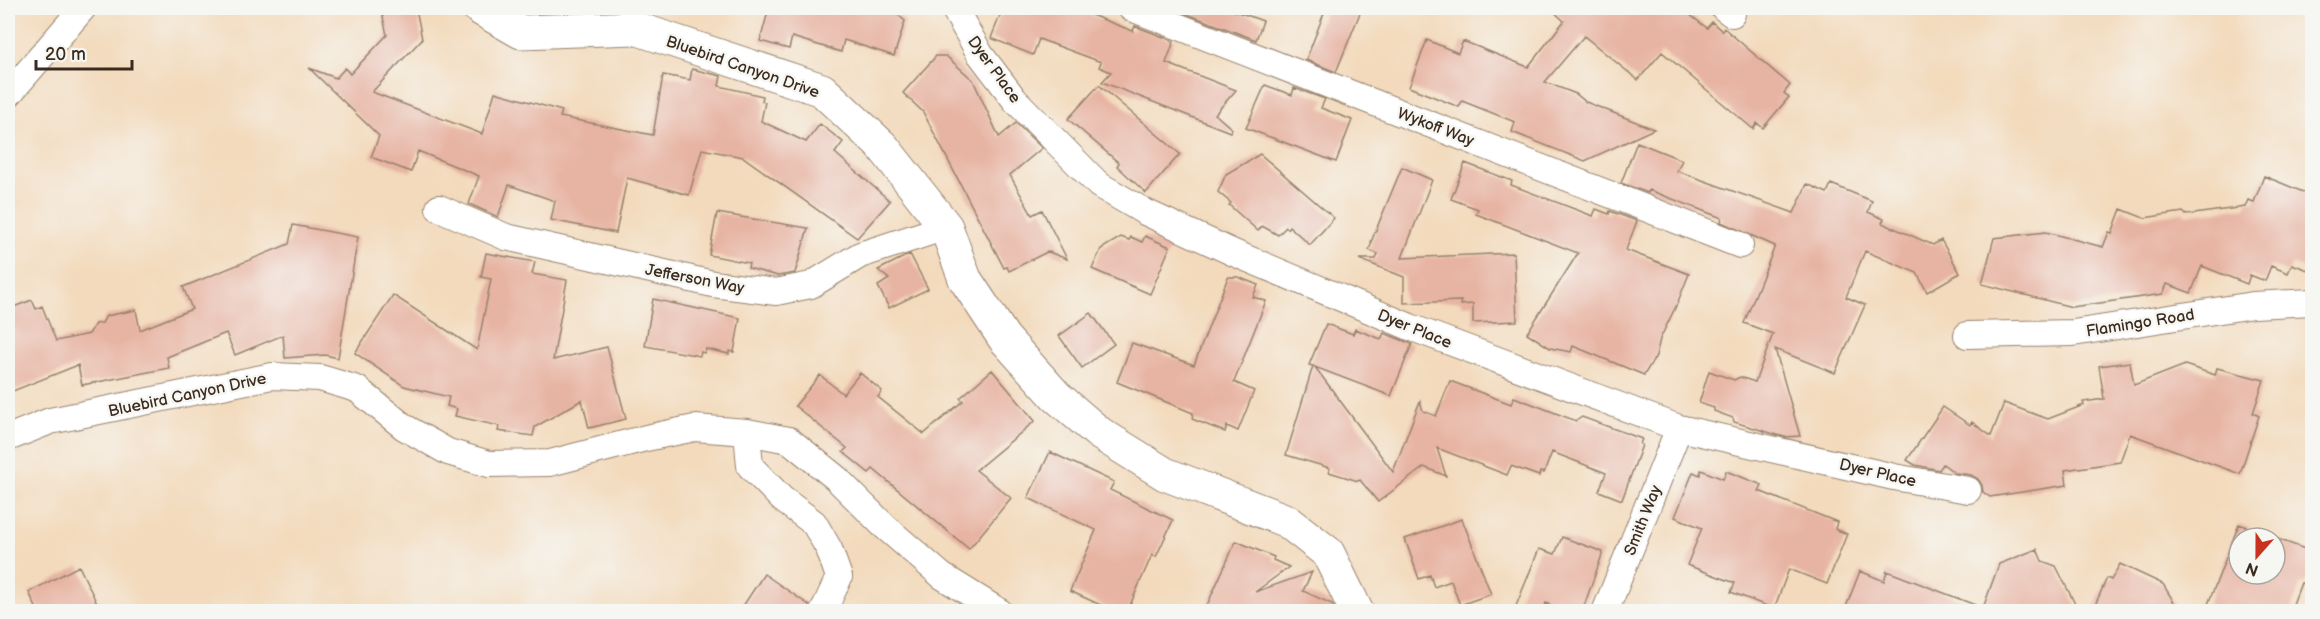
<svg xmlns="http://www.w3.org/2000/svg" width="2320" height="619" font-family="'Balsamiq Sans',sans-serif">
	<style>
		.building { fill: #e7b3a2 }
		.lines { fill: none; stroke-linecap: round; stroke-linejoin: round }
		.street-casing { stroke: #97826d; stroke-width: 28 }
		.secondary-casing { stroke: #97826d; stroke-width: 35 }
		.street { stroke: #fff; stroke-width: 26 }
		.secondary { stroke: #fff; stroke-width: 33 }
		.labels { text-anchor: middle; stroke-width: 5; stroke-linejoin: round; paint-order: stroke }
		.street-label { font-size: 16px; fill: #3b2a1e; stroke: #f6f6f2 }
	</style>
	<rect width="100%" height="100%" fill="#f6f6f2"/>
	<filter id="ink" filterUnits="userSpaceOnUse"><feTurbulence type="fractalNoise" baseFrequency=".0167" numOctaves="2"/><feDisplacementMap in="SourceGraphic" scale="12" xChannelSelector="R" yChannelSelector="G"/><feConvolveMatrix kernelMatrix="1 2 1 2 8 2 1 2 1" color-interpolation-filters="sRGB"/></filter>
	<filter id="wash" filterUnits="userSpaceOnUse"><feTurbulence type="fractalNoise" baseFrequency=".008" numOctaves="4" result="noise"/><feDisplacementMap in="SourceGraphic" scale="24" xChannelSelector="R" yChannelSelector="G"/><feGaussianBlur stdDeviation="1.35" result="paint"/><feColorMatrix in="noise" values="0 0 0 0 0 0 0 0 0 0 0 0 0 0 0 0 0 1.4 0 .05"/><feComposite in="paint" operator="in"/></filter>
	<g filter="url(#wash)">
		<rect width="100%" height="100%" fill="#f3dabc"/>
		<g id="blocks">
			<!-- building -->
			<path class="building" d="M381,8h35l6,31 -50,53 110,42 13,-42 67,19 -2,6 93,18 10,-60 27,5 2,-11 29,7 -2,10 44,10 -1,5 3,1 -4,19 45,21 14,-18 23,18 -8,11 55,48 -33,37 -114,-81 -41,-8 -13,46 -62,-17 -11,55 -65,-13 4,-19 -46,-16 -11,32 -29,-13 10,-28 -61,-25 -7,21 -40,-15 8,-21 -70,-68 27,10 9,-10 5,6 37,-39z
				M769,8h121l15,13 -11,35 -50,-16 -3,12 -49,-15 -3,12 -29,-8z
				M1003,8h70l60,23 2,-5 39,15 -8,22 70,27 -21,24 17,15 -2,3 -128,-50 9,-10 -12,-5 2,-5 -62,-23 -6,16 -42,-17z
				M1171,8h56l36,13 -7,19z
				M1326,8h36l-26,64 -30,-12z
				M1550,8h131l26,20 5,-6 10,9 2,-3 66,57 -6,8 5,4 -26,31 -6,-5 -4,6 -91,-77 -24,28 -54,-44 -39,46 31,12 10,8 68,27 -69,32 -73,-29 3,-10 -53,-21 -3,6 -50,-20 18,-47 31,13 5,-12 65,26 36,-46z
				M936,56h10l27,24 26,57 17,-14 26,25 -32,27 22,40 10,-5 25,49 -21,-8 1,1 -38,19 -2,-4 -3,1 -81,-156 -20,-19z
				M1099,85l81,69 -34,39 -29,-27 2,-3 -51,-44z
				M1265,85l27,10 2,-7 31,11 -4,9 31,12 -16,42 -90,-34z
				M1637,142l45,18 -5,11 117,42 13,-29 20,9 4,-9 41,17 -4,11 16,7 -2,4 51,22 8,-5 19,33 -33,19 -10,-19 -52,-22 -19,46 19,8 -30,68 -60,-24 25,87 -16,1 -50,-15 -1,-4 -19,-7v-3l-15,-5 10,-32 25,9 6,-3 15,5 18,-48 -29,-11 31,-77 -54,-24 1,-4 -73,-28 -1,3 -27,-10z
				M1260,154l74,64 -24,27 -21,-19 -1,3 -2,-2 -8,8 -16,-9 -4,5 -29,-26 2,-2 -13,-11 8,-18z
				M1465,163l47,18 -1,4 82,31 3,-7 13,5 1,-3 27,10 -11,29 63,24 -12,30 -17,35 -4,17 -12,19 -71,-29 -2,6 -21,-4 -23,-15 51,-80 -102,-39 2,-5 -27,-10z
				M1402,167l30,13 -30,78 112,-5 3,68 -44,2v-19l-12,1v-4l-57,2v-26l-45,-18h17l2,-5 -9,-4 3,-8h-1z
				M2264,176l49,20v76l-21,-8 -4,9 -17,-7 -6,15 -15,-6 -3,9 -45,-18 -11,27 -24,-9 -4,10 -91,13 -90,-23 12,-46 52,-6 57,15 6,-15 3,1 9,-24 23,9 39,-6 3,3 59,-8 3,-7 6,2z
				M717,213l91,15 -13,45 -17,3 -30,-8 1,-5 -40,-8z
				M293,225l65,12 -20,121 -13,-3 -40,3 -2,-23 -48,20 -9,-22 -59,24 2,11 -87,17 -4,-20 -70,28v-84l24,-9 4,9 6,-3 14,35 33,-7 6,-10 7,-1 4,-7 30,-6 4,20 52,-21 -9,-22 106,-43z
				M1145,236l25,11 -20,47 -58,-25 9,-20 20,-12 8,3 2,-3 11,5z
				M486,253l49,9 -3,12 35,6 -14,80 54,-13 19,72 -37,9 -7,-28 -47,27 -2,9 -35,-5 1,-5 -44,-10 2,-7 -10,-3 2,-9 -45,-11 -49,-33 38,-58 84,55 14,-71 -10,-2z
				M910,254l18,35 -39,19 -11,-22 11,-7 -11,-9z
				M1228,277h10l20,8 -5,12 13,4 -32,81 20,9 -16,40 -11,-5 -2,6 -33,-13 1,-6 -76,-31 15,-39 62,22z
				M653,299l87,19 -6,34 -5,-1v3l-23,-5 -1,4 -4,-1 -1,4 -55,-10z
				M1091,313l23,31 -32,24 -23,-32z
				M1326,324l27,10 2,-5 26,10 3,-6 28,11 -21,52 -76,-29 78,105 27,-71 3,10 13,5 14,-35 61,23 3,-7 62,24 6,-4 60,22 -2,5 2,1 -20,55 -23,-9 7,-18 -54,-21 -8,21 -4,-1 -1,4 -28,-10 -4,9 -70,-27 9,28 -22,-9 -46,35 -18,-22 -2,1 -29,-9 1,-4 -44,-13 27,-89 -4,-1z
				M2130,362l4,23 51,-20 30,10 2,-7 47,12 -11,33 6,3 -19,58 -110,-40 -10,28 -55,8 2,15 -77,12 -7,-5 -1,-7 -4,-6 -7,-4 -16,-2 -12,-9 -4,6 -24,-5 -8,-5 36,-53 27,18 2,-3 19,14 13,-33 44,16 36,-14 -1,-3 21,-3 -5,-33z
				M992,370l43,51 -59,49 35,28 -42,51 -96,-80 -4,4 -26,-21 4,-4 -52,-42 25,-31 23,19 17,-21 22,18 -4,6 46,37 39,-33 -3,-3z
				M1050,452l64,30 -4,8 63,30 -17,37 -4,-2 -25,57h-11l-46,-21 26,-61 -68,-32z
				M1701,470l22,9 3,-8 36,14 -3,6 78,31 -2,7 12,5 -20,50 -38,-15 -15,40 -43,-17 4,-9 -48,-18 15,-37 -27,-11 18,-45 7,3z
				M1462,519l29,75 -31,11 -9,-24 -17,6 -4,-12 -11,4 -14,-40z
				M2239,524l36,14h-36v36h36v-36l38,14v12l-8,20 -4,-1 -11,29h-85z
				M1562,537l41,15 -21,60h-13l-23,-9 -3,9h-12l-15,-6 23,-57 16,5z
				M1236,541l38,16 -1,3 16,7 -34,25 57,-20 -9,19 29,13 4,8h-132z
				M2037,549l5,12 14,5 23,46h-235l16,-41 24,10 3,-10 96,37 16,-44z
				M2120,564l43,20 17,28h-88l15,-34 4,2z
				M79,566l22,46h-63l-9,-20z
				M764,574l45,31 -1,7h-69z"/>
		</g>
	</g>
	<g filter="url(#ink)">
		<use href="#blocks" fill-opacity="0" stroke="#97826d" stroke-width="1.5"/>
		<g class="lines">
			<defs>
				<path id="street" d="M954,8l26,46 35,46 84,85 46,27 89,41 176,74 269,101 215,49 74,13
					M1131,8l609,237
					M1724,8l8,6
					M8,95l75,-87
					M439,208l67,29 207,47 63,8 35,-7 49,-30 86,-28
					M1967,335l106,-2 180,-28 59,-3
					M747,432l3,34 32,33 32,24 15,26 10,28 -16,35
					M8,438l42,-17 222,-45 48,2 37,11 47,38 44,25 41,12 61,-1 96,-25 49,-10 52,4 42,8 47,38 47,47 59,51 58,36
					M1605,612l74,-184"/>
				<path id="secondary" d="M479,8l42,24 114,-4 187,62 61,57 63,80 19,52 39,59 52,58 43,37 66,41 122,47 41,32 29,59"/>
			</defs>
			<!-- street casing -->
			<use href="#street" class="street-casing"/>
			<!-- secondary casing -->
			<use href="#secondary" class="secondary-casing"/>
			<!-- street -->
			<use href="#street" class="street"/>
			<!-- secondary -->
			<use href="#secondary" class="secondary"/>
		</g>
	</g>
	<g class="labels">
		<!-- street labels -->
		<g class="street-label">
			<text transform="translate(743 66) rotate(19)" y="6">Bluebird Canyon Drive</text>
			<text transform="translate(995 69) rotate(54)" y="6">Dyer Place</text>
			<text transform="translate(1436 126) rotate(21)" y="6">Wykoff Way</text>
			<text transform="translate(695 278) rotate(11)" y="6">Jefferson Way</text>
			<text transform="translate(2140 322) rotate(-9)" y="6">Flamingo Road</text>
			<text transform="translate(1415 328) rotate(22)" y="6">Dyer Place</text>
			<text transform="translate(187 394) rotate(-12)" y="6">Bluebird Canyon Drive</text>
			<text transform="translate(1878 472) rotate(13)" y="6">Dyer Place</text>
			<text transform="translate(1642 520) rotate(-68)" y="6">Smith Way</text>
		</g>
	</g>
	<!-- margin -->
	<rect width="2320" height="619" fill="none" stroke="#f6f6f2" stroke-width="30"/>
	<!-- north arrow -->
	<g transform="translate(2257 556) rotate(201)"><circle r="28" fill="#f6f6f2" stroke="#aba49d" stroke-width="1.5"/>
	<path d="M0-4.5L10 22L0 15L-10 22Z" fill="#c8321e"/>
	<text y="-9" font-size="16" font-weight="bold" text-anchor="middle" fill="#3b2a1e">N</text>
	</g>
	<!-- scale -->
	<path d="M36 60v9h96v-9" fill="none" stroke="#3b2a1e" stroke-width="3"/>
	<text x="45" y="60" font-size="18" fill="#3b2a1e" stroke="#f6f6f2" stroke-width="4.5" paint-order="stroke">20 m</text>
</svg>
